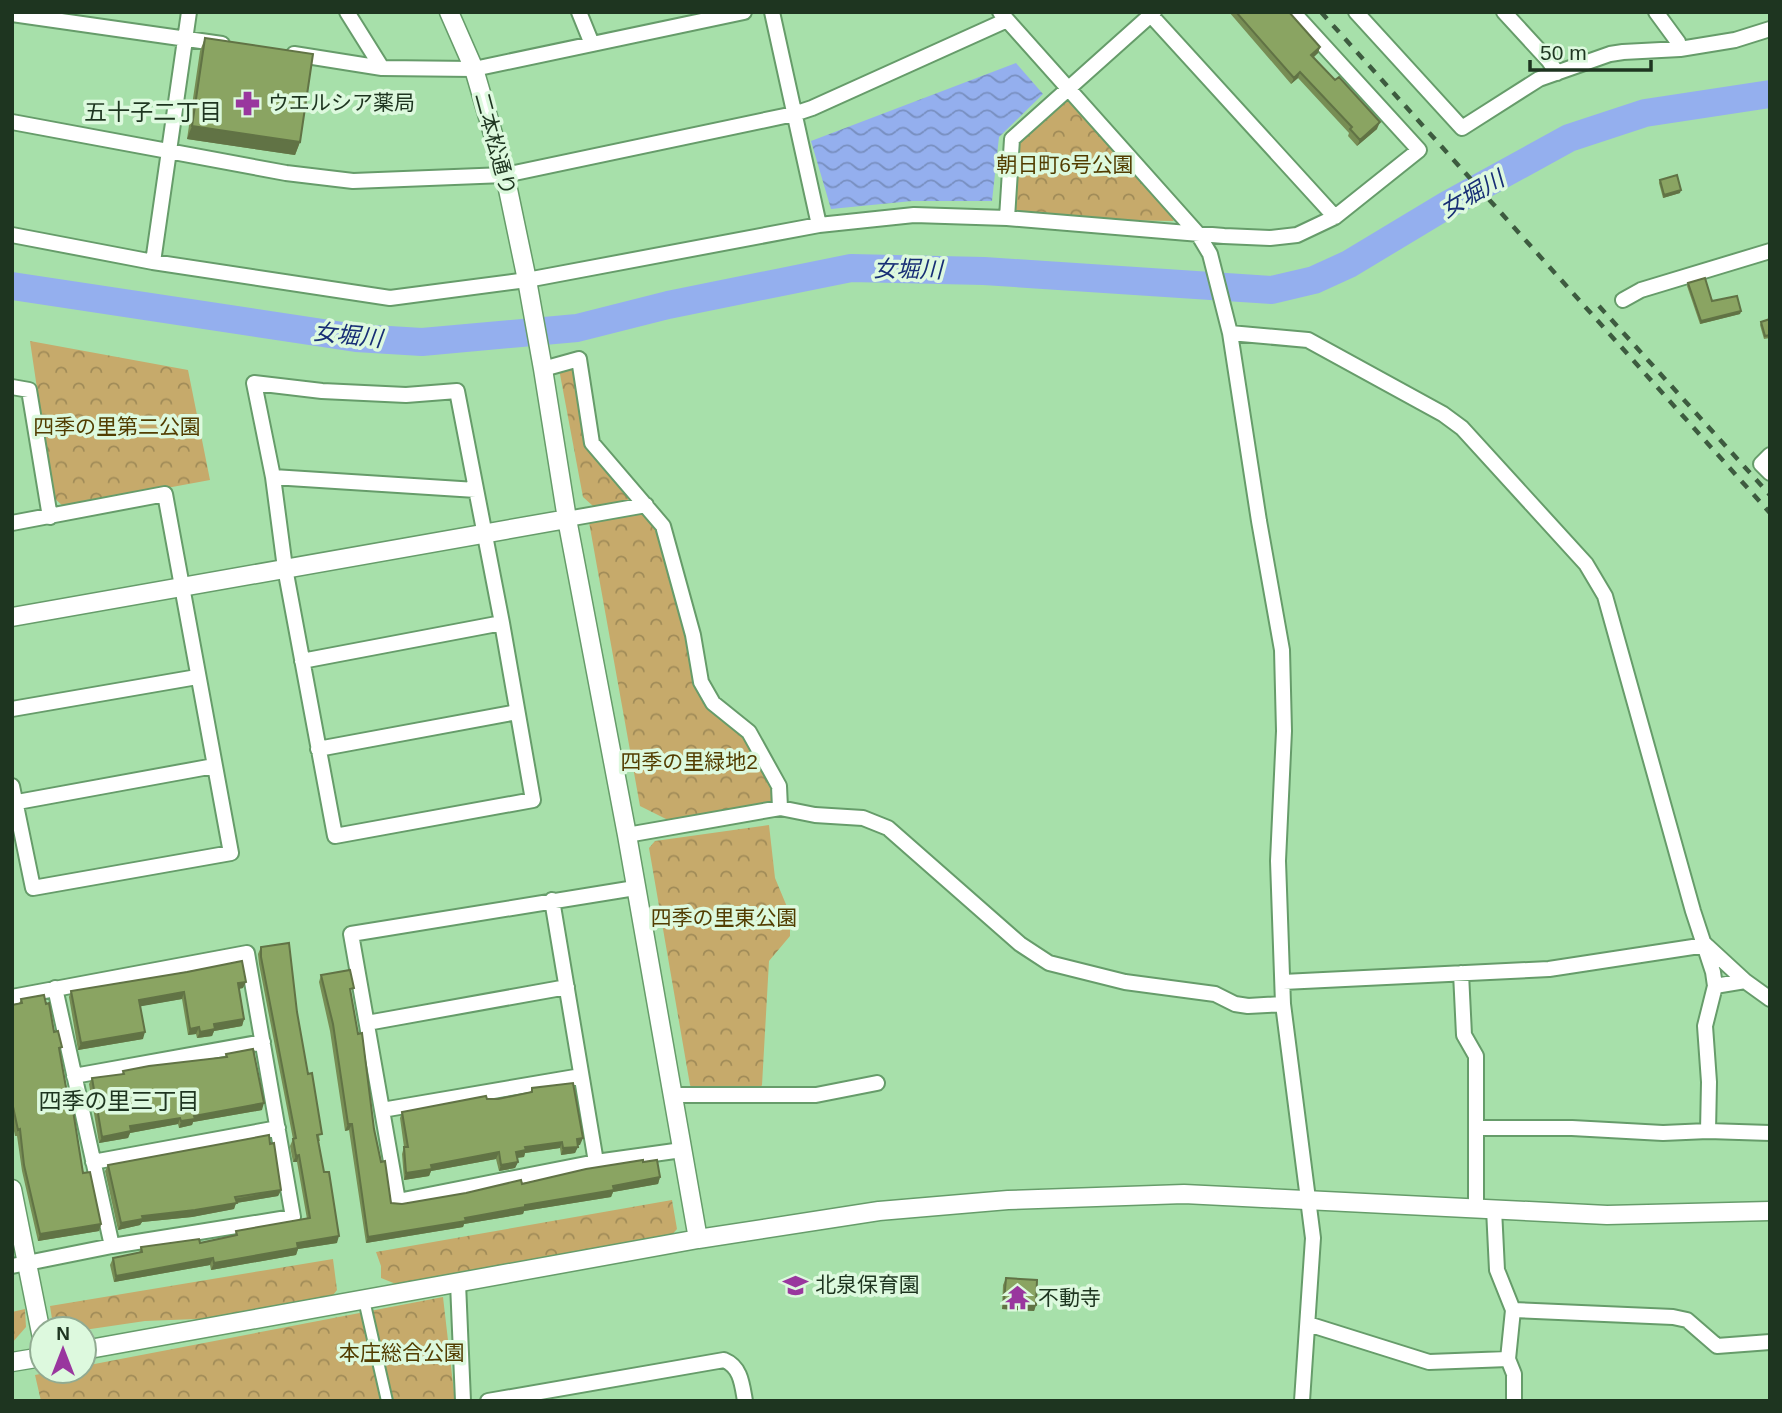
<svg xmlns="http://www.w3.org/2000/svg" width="1782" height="1413" font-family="Helvetica,'Noto Sans JP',sans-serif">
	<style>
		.forest { fill: url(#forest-crowns) }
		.water { fill: url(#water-waves) }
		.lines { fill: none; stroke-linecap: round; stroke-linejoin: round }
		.river { stroke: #94afee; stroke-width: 28 }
		.pedestrian-casing { stroke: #669c6a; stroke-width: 14 }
		.minor-casing { stroke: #669c6a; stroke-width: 18 }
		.tertiary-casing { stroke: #669c6a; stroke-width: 21 }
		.pedestrian { stroke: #fff; stroke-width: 10 }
		.minor { stroke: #fff; stroke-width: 14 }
		.tertiary { stroke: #fff; stroke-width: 18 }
		.rail { stroke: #3d5b3f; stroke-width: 4.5; stroke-dasharray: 9 9; stroke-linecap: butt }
		.wall { fill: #778d54 }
		.shaded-wall { fill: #617345 }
		.building { fill: #8aa462; stroke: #617345; stroke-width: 2 }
		.labels { text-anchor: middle; stroke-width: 7; stroke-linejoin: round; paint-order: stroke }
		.poi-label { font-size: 21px; fill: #1e3520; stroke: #ddf9de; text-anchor: start }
		.street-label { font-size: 21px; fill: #1e3520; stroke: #ddf9de }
		.park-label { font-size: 21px; fill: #523d01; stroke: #ddf9de }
		.neighbourhood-label { font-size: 23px; fill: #1e3520; stroke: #ddf9de }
		.water-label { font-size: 23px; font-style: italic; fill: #172e75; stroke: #ddf9de }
	</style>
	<defs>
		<pattern id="forest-crowns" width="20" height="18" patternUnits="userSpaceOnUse" patternTransform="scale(1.75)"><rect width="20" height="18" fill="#c6aa6b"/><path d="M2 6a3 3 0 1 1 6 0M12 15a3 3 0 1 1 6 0" fill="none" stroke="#a08b58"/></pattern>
		<pattern id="water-waves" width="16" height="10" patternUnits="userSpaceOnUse" patternTransform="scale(1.75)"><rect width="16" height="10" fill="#94afee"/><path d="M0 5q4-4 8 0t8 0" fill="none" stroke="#788fc0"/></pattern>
	</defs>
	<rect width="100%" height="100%" fill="#a7e0aa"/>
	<!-- forest -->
	<path class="forest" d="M1063,101h10l103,116 -3,4 -59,-1 -74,-8h-24l-2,-3 3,-68z
		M30,341l158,29 22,110 -146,27 -11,-10z
		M574,365l15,84 39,40v12l-35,5 -10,-9 -24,-128z
		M644,513l13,13 33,118 4,36 50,56 29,50 -2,16 -103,18 -28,-14 -51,-284z
		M769,825l6,53 15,36v22l-21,25 -7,124 -4,6 -65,-1 -3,-5 -41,-237 6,-7z
		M672,1200l5,29 -7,8 -274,47 -15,-6v-12l-5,-14z
		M333,1259l4,31 -7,9 -108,19 -77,3 -61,9 -16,-1 -16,-10 -2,-13z
		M443,1297l12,104h-414l-6,-26 20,-4h29v-5z
		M25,1309l1,18 -14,16v-31z"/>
	<!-- water -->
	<path class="water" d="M1016,63l27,31 -44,43 -7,64h-80l-81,8 -20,-68z"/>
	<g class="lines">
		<!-- river -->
		<path class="river" d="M12,286l344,52 66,4 155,-14 91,-23 183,-37 133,3 288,19 42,-10 35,-16 98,-59 122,-67 76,-25 125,-19"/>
		<defs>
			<path id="pedestrian" d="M364,1300l23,101"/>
			<path id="minor" d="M347,12l35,56
				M579,12l13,32
				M772,12l47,213
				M1000,12l198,222 12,20 20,79 29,188 23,129 2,81 -6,130 5,143 30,234 -11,163
				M1148,12l187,205
				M1356,12l106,116 77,-49 71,-25 13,-2 57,-3 55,-9 35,-11
				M1504,12l45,49 8,12
				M1656,12l22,30 2,7
				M12,14l210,30
				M294,54l88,14 92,1 270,-57
				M12,122l274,51 67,8 152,-6 289,-61 18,-6 195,-88
				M1007,218l5,-79 142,-127
				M12,235l141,27 237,36 137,-18 292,-55 95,-10 93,3 217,18 46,2 27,-3 38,-18 84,-67 -126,-138
				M153,262l36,-250
				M1623,300l18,-10 129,-39
				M1230,333l78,7 135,74 19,14 124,136 19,32 88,315 20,61 2,14 -10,40 4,56 -1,49
				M543,369l36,-10 13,84 71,83 30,109 8,47 12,21 36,29 30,54 1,22
				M254,383l68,8 84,4 51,-4 45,232 31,177 -198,36 -50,-268 -12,-91z
				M12,387l17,3 21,127
				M1770,455l-9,9 9,9
				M273,477l203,13
				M567,519l79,-14
				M12,523l153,-29 66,359 -198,35 -21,-102
				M302,661l200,-38
				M12,709l185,-32
				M318,749l199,-37
				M12,803l202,-37
				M627,835l153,-27 35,7 48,3 25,10 132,116 29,19 76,19 90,12 20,10 13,2 35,-2
				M635,888l-284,46 47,267 198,-39 86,-12
				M552,900l44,262
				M1707,946l38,35 25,18
				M1461,973l3,62 12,21v152
				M1283,982l266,-13 157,-24
				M1715,986l30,-5
				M55,988l57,258
				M12,997l235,-44 46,264 -181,29 -100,20
				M367,1023l200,-36
				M74,1076l189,-34
				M674,1095h142l61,-12
				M382,1110l199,-34
				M1476,1128h96l91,5 45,-2 62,2
				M93,1162l185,-34
				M1494,1209l3,61 16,40
				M458,1283l5,118
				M1308,1324l121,38 79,-3 5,-49 160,7 14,3 30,26 53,-4
				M1508,1359l6,15v27
				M488,1401l236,-41c17,7 18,24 21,41"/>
			<path id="tertiary" d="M449,12l25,57 31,106 22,105 16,89 24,150 60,316 71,404
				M12,617l555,-98
				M12,1189l30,149
				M84,1350l614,-111 181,-28 129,-11 176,-6 423,21 163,-4
				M12,1362l30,-5"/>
		</defs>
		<!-- pedestrian casing -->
		<use href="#pedestrian" class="pedestrian-casing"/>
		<!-- minor casing -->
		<use href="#minor" class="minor-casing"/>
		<!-- tertiary casing -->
		<use href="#tertiary" class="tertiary-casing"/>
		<!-- pedestrian -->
		<use href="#pedestrian" class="pedestrian"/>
		<!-- minor -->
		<use href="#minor" class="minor"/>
		<!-- tertiary -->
		<use href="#tertiary" class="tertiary"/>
		<!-- rail -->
		<path class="rail" d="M1321,12l449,501
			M1599,306l171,189"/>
	</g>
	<!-- wall -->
	<path class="wall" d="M1229,12h60l31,35 -2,6 -4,4 63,72 -20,17 -9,-10 1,-3 -51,-55 -7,6z
		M205,38l95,104 -5,13 -108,-16 13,-88z
		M1660,180l20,13 -17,5 -4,-15z
		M1688,283l24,18 29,10 -1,3 -40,10 -13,-38z
		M1770,319v19l-6,1 -4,-14 1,-3z
		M261,947l36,65 23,129h-2l19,102 -39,6 -2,6 -85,15 -1,-5 -96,17 -4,-17 3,-7 26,-5 2,-6 59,-4 35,-7 1,-5 71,-12 -10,-57h-4l-3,-16 3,-7 -34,-175 -1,-10z
		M321,975l30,20 23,134 7,33 10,41 11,1 241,-42 17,15 -2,7 -45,8 -2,5 -87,14 -1,3 -59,10 -1,3 -97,16 -17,-113 -4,1 -15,-100 -11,-49z
		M243,988l-4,1 5,30 -2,7 -28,5 -2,5 -15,2 -1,-4 -8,1 -6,-36 -42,7 3,33 -65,11 -9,-53 2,-6z
		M21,999l25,5 14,49 23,120 18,51 -2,7 -61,10 -16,-70 -5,-35h-2l-3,-15v-116l7,-1z
		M226,1054l36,56 -69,12 -1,3 -13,3 -1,-4 -48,9 -2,5 -29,5 -10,-59 3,-6 30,-3 1,-4 102,-14z
		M532,1088l48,57h-3l-2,8 -14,2 -1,-7 -35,5 -1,4 -7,1 1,4 -3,6 -16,3 -3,-12 -65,12 -2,5 -25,4 -2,-26 2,-7 -4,-29 2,-6 96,-13 32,-6z
		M108,1165l173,25 -3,6 -42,7 -2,6 -42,8 -50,5 -2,3 -22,5 -13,-59z
		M1006,1278l30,27 -2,6 -32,-2 1,-24z"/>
	<!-- shaded-wall -->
	<path class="shaded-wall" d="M1320,47l-2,6 -9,8 2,-6z
		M1300,72l-2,6 -7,6 3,-6z
		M1380,122l-3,7 -20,17 3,-6z
		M192,126l108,16 -5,13 -108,-16z
		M1681,190l-1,3 -17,5 1,-3z
		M1741,311l-1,3 -40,10 1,-3z
		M246,982l-3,6 -7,1 2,-6z
		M184,992l-2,7 -45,8 2,-7z
		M244,1019l-2,7 -28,5 -2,5 -15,2 3,-6 14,-8z
		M199,1027l-3,7 -8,1 2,-6z
		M145,1032l-2,7 -65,11 3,-7z
		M264,1103l-2,7 -69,12 -1,3 -13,3 2,-7 13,-5z
		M180,1118l-2,6 -48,9 -2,5 -29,5 3,-6 28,-11z
		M348,1124h4l-3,6 -4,1z
		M583,1138l-3,7h-6l3,-6z
		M562,1142l-2,6 -35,5 -1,4 -10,1 2,-6 9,-5z
		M578,1147l-3,6 -14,2 2,-7z
		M499,1152l-3,7 -65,12 -2,5 -25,4 2,-7 25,-8z
		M299,1155l-2,7h-4l3,-6z
		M518,1162l-3,6 -16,3 2,-6z
		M660,1177l-2,7 -45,8 -2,5 -87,14 -1,3 -59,10 -1,3 -97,16 2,-6z
		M281,1190l-3,6 -42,7 -2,6 -42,8 -50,5 -2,3 -22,5 3,-7 21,-7z
		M101,1224l-2,7 -61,10 2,-7z
		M339,1236l-2,7 -39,6 -2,6 -85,15 3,-7 83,-20z
		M213,1258l-3,7 -96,17 2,-6z
		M1004,1302l32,3 -2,6 -32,-2z"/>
	<!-- building -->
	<path class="building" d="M1236,12h53l31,35 -9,8 24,25 4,-3 41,45 -20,18 -10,-11 2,-2 -52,-55 -6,6z
		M205,38l108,16 -13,88 -108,-16z
		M1677,175l4,15 -17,5 -4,-15z
		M1705,278l7,23 25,-5 4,15 -40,10 -13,-38z
		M1770,319v16l-5,1 -4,-14z
		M289,943l8,69 11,62 4,-1 10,61 -5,1 7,37h5l10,64 -42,7 1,5 -84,15 -1,-5 -97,18 -3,-18 29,-6 -1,-5 58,-8 1,4 37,-8 -1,-4 74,-13 -11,-63 -3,1 -3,-17 3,-1 -35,-181v-10z
		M242,961l4,21 -8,1 6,36 -30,5 1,5 -15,3 -1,-5 -9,2 -6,-37 -45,8 6,32 -64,11 -10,-52 116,-19z
		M350,970l4,18 -4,1 8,45 4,-1 12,96 7,33 4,-1 6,42 11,1 64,-11 55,-13 1,4 64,-15 57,-9v2l14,-2 3,17 -47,9 1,4 -89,15v2l-60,11 1,3 -98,16 -16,-113h-4l-15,-100 -12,-49z
		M44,995l2,9 3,-1 5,29 4,-1 4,16 -3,1 9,51 3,-1 12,75 7,-1 11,52 -61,10 -16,-69 -4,-36 -2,1 -6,-28v-97l10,-2 -1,-4z
		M253,1049l11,54 -70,13 1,3 -14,2 -1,-3 -50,8 1,5 -29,6 -10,-59 32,-4 -1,-3 26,-5 78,-9 -1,-3z
		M573,1083l10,55 -6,1 1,8 -15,1 -1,-6 -37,5 1,3 -10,2 2,10 -17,3 -2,-13 -68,13 1,4 -26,4 -2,-26h4l-6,-35 84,-16 1,3h11l34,-7v-4z
		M269,1135l1,9 4,-1 7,47 -46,7 2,6 -42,7 -53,6 1,3 -22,4 -13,-58z
		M1006,1278l31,2 -1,25 -32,-3z"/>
	<!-- icons -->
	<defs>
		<symbol id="pharmacy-bare" viewBox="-9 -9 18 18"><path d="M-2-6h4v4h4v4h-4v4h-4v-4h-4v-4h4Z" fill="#99379e" stroke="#ddf9de" stroke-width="2.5" paint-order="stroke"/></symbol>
		<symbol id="school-bare" viewBox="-9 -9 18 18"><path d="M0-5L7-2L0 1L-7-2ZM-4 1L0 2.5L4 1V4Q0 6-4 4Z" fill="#99379e" stroke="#ddf9de" stroke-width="2.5" paint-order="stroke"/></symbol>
		<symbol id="temple-bare" viewBox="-9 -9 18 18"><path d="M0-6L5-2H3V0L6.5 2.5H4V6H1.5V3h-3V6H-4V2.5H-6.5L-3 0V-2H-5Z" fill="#99379e" stroke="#ddf9de" stroke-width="2.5" paint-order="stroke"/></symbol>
	</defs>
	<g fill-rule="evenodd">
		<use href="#pharmacy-bare" x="230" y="86" width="35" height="35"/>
		<use href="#school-bare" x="778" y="1268" width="35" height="35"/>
		<use href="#temple-bare" x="1000" y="1280" width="35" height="35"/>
	</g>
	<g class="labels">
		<!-- poi labels -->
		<g class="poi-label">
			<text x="268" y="110">ウエルシア薬局</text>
			<text x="815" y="1292">北泉保育園</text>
			<text x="1038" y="1305">不動寺</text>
		</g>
		<!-- street labels -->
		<g class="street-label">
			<text transform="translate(495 144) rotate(75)" y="7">二本松通り</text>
		</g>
		<!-- park labels -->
		<g class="park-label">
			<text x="1065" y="172">朝日町6号公園</text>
			<text x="117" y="434">四季の里第二公園</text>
			<text x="689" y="769">四季の里緑地2</text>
			<text x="724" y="925">四季の里東公園</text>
			<text x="402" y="1360">本庄総合公園</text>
		</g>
		<!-- neighbourhood labels -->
		<g class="neighbourhood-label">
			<text x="153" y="120">五十子二丁目</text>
			<text x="119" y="1109">四季の里三丁目</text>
		</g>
		<!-- water labels -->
		<g class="water-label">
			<text transform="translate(1472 194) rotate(-30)" y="8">女堀川</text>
			<text transform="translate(908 269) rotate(1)" y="8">女堀川</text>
			<text transform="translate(348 335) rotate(6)" y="8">女堀川</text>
		</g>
	</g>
	<!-- border -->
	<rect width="1782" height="1413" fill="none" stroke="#1e3520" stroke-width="28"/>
	<!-- north arrow -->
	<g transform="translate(63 1350)"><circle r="33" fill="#ddf9de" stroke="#91ab92" stroke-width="2"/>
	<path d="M0-5L12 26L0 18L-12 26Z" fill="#99379e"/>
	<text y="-10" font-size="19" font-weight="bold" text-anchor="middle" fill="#1e3520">N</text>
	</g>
	<!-- scale -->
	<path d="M1530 60v10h121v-10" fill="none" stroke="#1e3520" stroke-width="3.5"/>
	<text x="1540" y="60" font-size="21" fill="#1e3520" stroke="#ddf9de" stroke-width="5" paint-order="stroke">50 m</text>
</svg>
